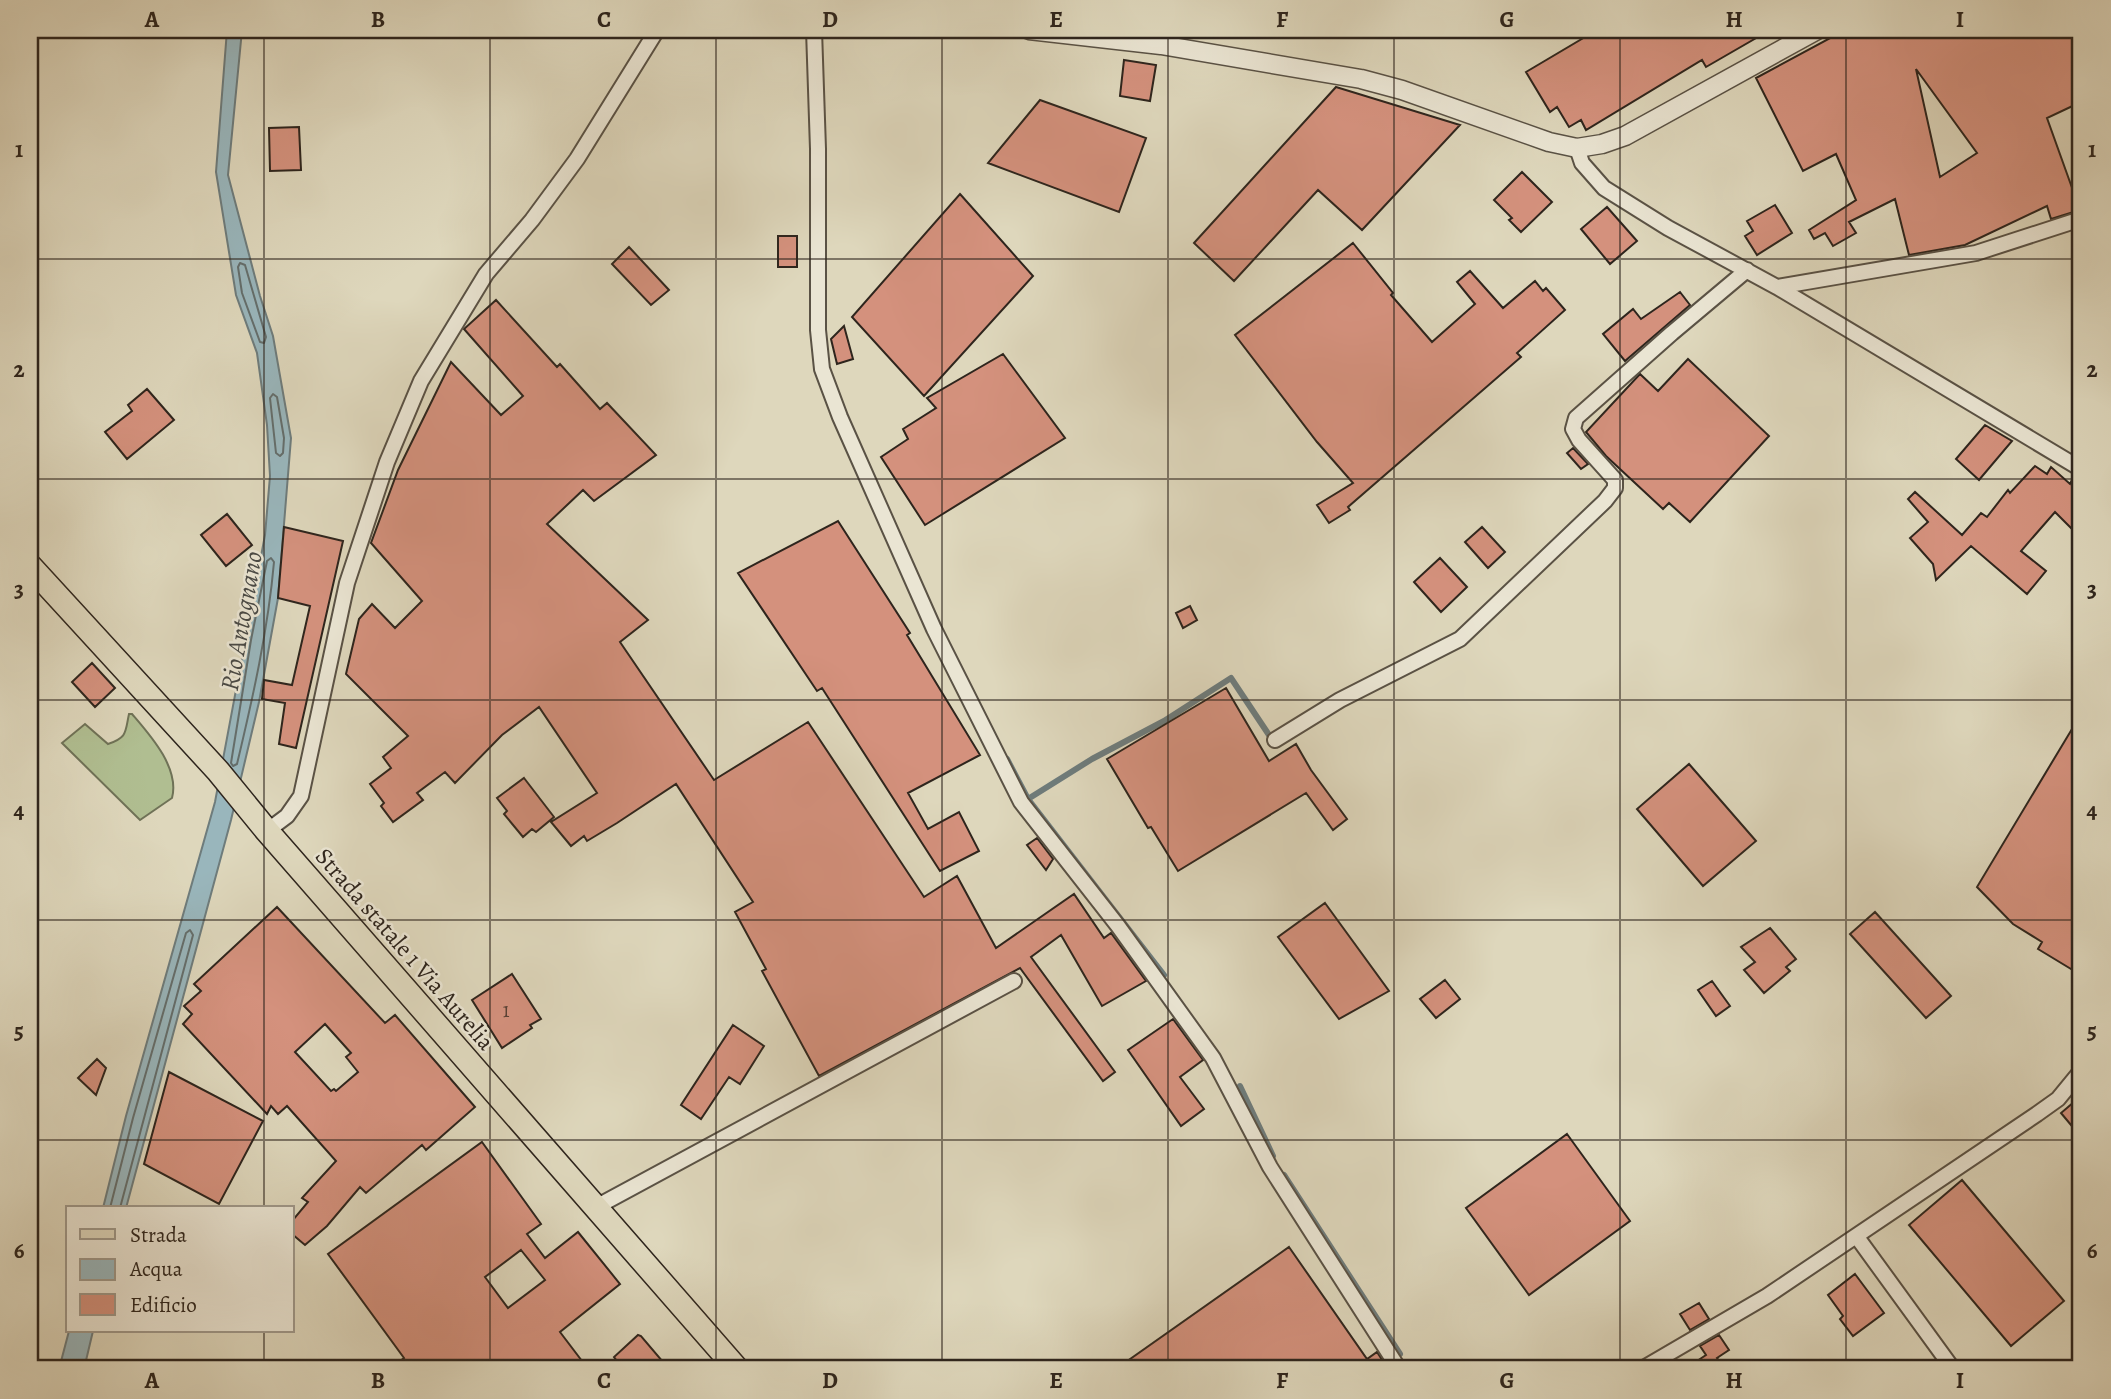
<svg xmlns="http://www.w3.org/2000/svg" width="2111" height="1399" font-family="Alegreya,serif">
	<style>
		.green { fill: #b0be91; stroke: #6f7257; stroke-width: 2 }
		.water { fill: #99b6bc; stroke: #6e7c7c; stroke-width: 2 }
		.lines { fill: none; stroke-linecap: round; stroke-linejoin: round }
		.shore { stroke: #646e6c; stroke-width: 2 }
		.stream { stroke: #6e7c7c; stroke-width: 6 }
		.building { fill: #d4917d; stroke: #2e251d; stroke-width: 2; fill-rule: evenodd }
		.minor-casing { stroke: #5a5245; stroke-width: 18 }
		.tertiary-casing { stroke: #5a5245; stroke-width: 21 }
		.primary-casing { stroke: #2e251d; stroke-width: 26 }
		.minor { stroke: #eae5d3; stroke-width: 14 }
		.tertiary { stroke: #eae5d3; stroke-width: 18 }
		.primary { stroke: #ded7bc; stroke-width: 23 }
		.grid { fill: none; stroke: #2e251d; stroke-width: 2; stroke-opacity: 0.55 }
		.labels { text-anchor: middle; stroke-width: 5; stroke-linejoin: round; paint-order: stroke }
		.number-label { font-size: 21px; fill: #584035 }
		.street-label { font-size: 24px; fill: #2e251d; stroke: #eae5d3 }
		.water-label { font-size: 26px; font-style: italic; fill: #494945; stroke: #eae5d3 }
		.neatline { fill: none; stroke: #2e251d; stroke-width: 2.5 }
		.grid-label { font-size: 23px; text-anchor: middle; font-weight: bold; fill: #2e251d }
	</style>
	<rect width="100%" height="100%" fill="#ded7bc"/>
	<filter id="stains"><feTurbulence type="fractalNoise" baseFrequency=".00286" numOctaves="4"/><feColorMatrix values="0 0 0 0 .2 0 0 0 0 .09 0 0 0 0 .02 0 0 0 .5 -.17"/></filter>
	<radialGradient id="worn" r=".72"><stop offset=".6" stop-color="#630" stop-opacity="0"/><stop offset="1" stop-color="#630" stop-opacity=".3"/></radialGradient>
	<!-- green -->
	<path class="green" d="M129,714h3c18,21 48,54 40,84l-32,22 -78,-77 23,-19 23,20c20,-7 17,-12 21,-30z"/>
	<!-- water -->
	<path class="water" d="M227,30h15l-14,145 32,121 13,40 18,102 -13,160 -19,104 -28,118 -105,388h-23l23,-92 89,-314 50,-267 5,-59 -3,-51 -10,-72 -21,-58 -20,-123z
		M69,1331h24l-9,38h-25z"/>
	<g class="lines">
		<!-- shore -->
		<path class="shore" d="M240,263l5,2 21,72 -2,6 -4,-1 -18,-49 -4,-26z
			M273,394l4,3 7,41 -1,15 -3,3 -4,-3 -6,-55z
			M271,558l3,4c-6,68 -21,135 -37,202l-4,2 -2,-3 20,-123 16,-79z
			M110,1208l23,-90 53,-185 4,-3 3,5 -73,273"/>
		<!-- stream -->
		<path class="stream" d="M1007,759l21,40 136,176
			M1028,799l64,-40 72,-38 67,-43 38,57
			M1240,1086l33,70
			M1284,1175l116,179"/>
	</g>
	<!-- building -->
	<path class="building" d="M1597,30h173l-64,37 -4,-7 -116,70 -5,-10 -12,7 -12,-20 -7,5 -24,-40z
		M1845,30h236v72l-34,16 33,92 -29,9 -4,-13 -82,39 -56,10 -14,-56 -46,23 7,11 -23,13 -8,-13 -11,6 -5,-9 47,-30 -20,-46 -33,17 -47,-93zM1916,69l61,84 -37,24z
		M1124,60l32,5 -6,36 -30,-5z
		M1336,87l124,38 -98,105 -44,-40 -84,91 -40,-38z
		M1040,100l106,38 -27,74 -131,-49z
		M299,127l2,43 -31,1 -1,-43z
		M1522,172l30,30 -31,30 -12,-12 3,-2 -18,-18z
		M960,194l73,82 -109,120 -72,-79z
		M1775,205l17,28 -35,22 -12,-19 8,-5 -6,-10z
		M1607,207l30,34 -27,23 -29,-35z
		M778,236h19v31h-19z
		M1353,243l40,50 -2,2 41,47 43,-38 -18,-22 13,-11 33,37 32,-27 8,10 3,-3 19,22 -48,43 4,4 -173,150 2,3 -21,13 -12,-18 36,-22 -36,-41 -82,-107z
		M629,247l40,43 -18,15 -39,-41z
		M1680,292l10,13 -65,56 -22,-27 30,-25 8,10z
		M496,300l61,67 3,-3 40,45 7,-6 49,52 -62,46 -11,-11 -36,34 101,96 -28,22 94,138 94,-58 116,175 33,-21 39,72 78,-54 30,44 7,-5 35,48 -44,25 -41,-71 -30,22 84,115 -12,9 -83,-113 -201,108 -57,-105 4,-2 -31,-57 18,-10 -77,-118 -59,39 -30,18 -3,-5 -13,10 -20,-24 46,-29 -58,-86 -37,28 -47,48 -10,-11 -28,21 6,7 -30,22 -12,-16 3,-3 -14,-19 21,-16 -8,-11 25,-21 -62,-62 13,-55 13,-15 23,24 27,-27 -51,-58 27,-73 53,-108 50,53 22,-19 -59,-67z
		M844,326l9,33 -16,5 -6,-25z
		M1003,354l62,84 -140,87 -44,-68 27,-18 -5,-10 33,-21 -9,-10z
		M1688,359l81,77 -79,86 -21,-19 -6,6 -57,-53 -20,-24 54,-58 18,17z
		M147,389l27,31 -47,39 -22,-27 27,-21 -4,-6z
		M1985,425l27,16 -33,39 -23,-21z
		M1573,448l15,16 -7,5 -14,-16z
		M2035,466l12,8 4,-7 19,17 4,-8 7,3v59l-26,-26 -34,39 25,20 -19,23 -56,-48 -35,34 -3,-16 -23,-26 18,-16 -20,-23 7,-7 47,43 19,-22 6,4 21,-27 2,3z
		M227,514l25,31 -26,21 -25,-31z
		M838,521l72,112 -3,2 73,120 -72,38 20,36 31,-17 20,39 -39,20 -118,-183 -5,3 -79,-118z
		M284,527l59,14 -47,207 -17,-4 6,-41 -23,-4 2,-19 28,5 18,-79 -32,-8z
		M1482,527l23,25 -17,16 -23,-26z
		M1440,558l27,29 -26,25 -27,-30z
		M1190,606l7,14 -14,8 -7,-15z
		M92,663l23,25 -20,19 -23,-25z
		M1226,688l43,73 27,-17 15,26 36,49 -14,11 -27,-37 -128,78 -27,-44 -3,1 -41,-69z
		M2081,714v261l-43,-26 4,-7 -29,-18 -36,-37z
		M1689,764l67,77 -53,45 -66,-77z
		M524,778l30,39 -18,15 -4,-3 -9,8 -19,-23 3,-3 -10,-13z
		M1037,838l16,21 -7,11 -19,-25z
		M1325,903l64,88 -50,28 -61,-82z
		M277,907l108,116 10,-8 80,92 -49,43 -4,-5 -56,48 -6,-6 -33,39 -22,19 -13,-11v-13l16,-19 -6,-4 34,-37 -49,-55 -9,8 -7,-8 -4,8 -84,-90 9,-10 -8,-8 17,-15 -7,-7zM325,1024l26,29 -5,4 12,15 -22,19 -2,-2 -3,2 -36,-39z
		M1875,912l76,84 -25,22 -76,-84z
		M1770,928l26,31 -10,8 4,4 -26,22 -20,-23 11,-8 -14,-15z
		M512,974l29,45 -11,6 2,3 -30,20 -30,-48z
		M1445,980l15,19 -24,19 -16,-19z
		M1712,981l18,25 -14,10 -18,-26z
		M1173,1019l30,41 -23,17 24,32 -23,17 -53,-76z
		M733,1025l31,21 -24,38 -11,-7 -28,42 -20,-14z
		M97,1059l9,9 -10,27 -18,-17z
		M169,1072l94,49 -44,83 -75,-40z
		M2081,1096v41l-20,-24z
		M1567,1134l63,87 -101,74 -63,-87z
		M482,1142l59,82 -14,10 18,24 33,-26 42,52 -60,48 22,29 -11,8h-182l15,-11 -76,-104zM521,1250l24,30 -37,28 -23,-31z
		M1962,1180l102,121 -53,45 -102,-121z
		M1289,1247l78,112 10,-7 11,17h-272z
		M1855,1274l29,39 -31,23 -13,-17 3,-3 -15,-21z
		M1699,1303l10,16 -19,11 -10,-16z
		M638,1335l3,1 28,33h-46l-9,-12z
		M1719,1335l10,15 -12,8 8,11h-40l21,-14 -6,-9z"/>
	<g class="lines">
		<defs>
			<path id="minor" d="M814,30l4,119v181l4,39 18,48 94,212 87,173 97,124 95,132 57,109 129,202
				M1577,148l5,15 22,25 64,40 109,59 304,182
				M1777,287l199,-34 105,-34
				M1275,740l65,-40 120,-61 145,-138 10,-13v-8l-36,-40 -6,-11 3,-11 96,-85 75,-63
				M267,831l20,-15 14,-20 46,-213 40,-121 34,-81 65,-107 46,-54 45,-61 80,-129
				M596,1207l418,-226
				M1857,1237l96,132
				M1642,1369l125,-73 270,-182 21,-15 23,-28"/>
			<path id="tertiary" d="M1029,30l132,15 200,34 41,11 147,52 28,6 25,-4 23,-8 192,-106"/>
			<path id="primary" d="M30,566l188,205 49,60 470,538"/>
		</defs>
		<!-- minor casing -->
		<use href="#minor" class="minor-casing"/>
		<!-- tertiary casing -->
		<use href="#tertiary" class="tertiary-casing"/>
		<!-- primary casing -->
		<use href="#primary" class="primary-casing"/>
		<!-- minor -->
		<use href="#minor" class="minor"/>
		<!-- tertiary -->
		<use href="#tertiary" class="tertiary"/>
		<!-- primary -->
		<use href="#primary" class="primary"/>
	</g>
	<!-- grid -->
	<path class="grid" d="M264,30v1178M490,30v1339M716,30v1339M942,30v1339M1168,30v1339M1394,30v1339M1620,30v1339M1846,30v1339M30,259h2051M30,479h2051M30,700h2051M30,920h2051M30,1140h2051M264,1331v38"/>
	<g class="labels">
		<!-- number labels -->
		<g class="number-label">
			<text x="506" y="1017">1</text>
		</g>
		<!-- street labels -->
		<g class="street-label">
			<text transform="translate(405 949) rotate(49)" y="8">Strada statale 1 Via Aurelia</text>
		</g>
		<!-- water labels -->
		<g class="water-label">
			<text transform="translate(241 621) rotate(-80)" y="9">Rio Antognano</text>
		</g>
	</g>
	<!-- margin -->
	<rect width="2111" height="1399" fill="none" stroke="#ded7bc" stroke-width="77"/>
	<!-- legend -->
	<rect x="66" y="1206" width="228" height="126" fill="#eae5d3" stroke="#9f988a" stroke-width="2"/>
	<rect x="80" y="1229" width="35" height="10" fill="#ded7bc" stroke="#9f988a" stroke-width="2"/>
	<text x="130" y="1242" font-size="21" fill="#2e251d">Strada</text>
	<rect x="80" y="1259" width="35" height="21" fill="#99b6bc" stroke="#9f988a" stroke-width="2"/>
	<text x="130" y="1276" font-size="21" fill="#2e251d">Acqua</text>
	<rect x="80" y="1294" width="35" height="21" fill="#d4917d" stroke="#9f988a" stroke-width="2"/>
	<text x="130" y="1312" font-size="21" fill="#2e251d">Edificio</text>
	<rect x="38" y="38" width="2034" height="1322" class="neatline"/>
	<g class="grid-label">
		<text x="152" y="27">A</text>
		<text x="378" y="27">B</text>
		<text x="604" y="27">C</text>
		<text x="830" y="27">D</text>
		<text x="1056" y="27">E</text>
		<text x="1282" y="27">F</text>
		<text x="1507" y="27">G</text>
		<text x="1734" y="27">H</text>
		<text x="1960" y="27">I</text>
		<text x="19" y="157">1</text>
		<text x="2092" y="157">1</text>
		<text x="19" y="377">2</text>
		<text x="2092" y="377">2</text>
		<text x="19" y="597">3</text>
		<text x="2092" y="597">3</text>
		<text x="19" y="818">4</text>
		<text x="2092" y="818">4</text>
		<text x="19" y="1038">5</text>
		<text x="2092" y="1038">5</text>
		<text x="19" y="1258">6</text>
		<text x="2092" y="1258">6</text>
		<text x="152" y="1388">A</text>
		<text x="378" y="1388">B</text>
		<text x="604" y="1388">C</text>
		<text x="830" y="1388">D</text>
		<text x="1056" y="1388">E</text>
		<text x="1282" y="1388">F</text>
		<text x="1507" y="1388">G</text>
		<text x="1734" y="1388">H</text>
		<text x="1960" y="1388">I</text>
	</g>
	<rect width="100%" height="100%" filter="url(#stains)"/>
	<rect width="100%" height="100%" fill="url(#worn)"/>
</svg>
